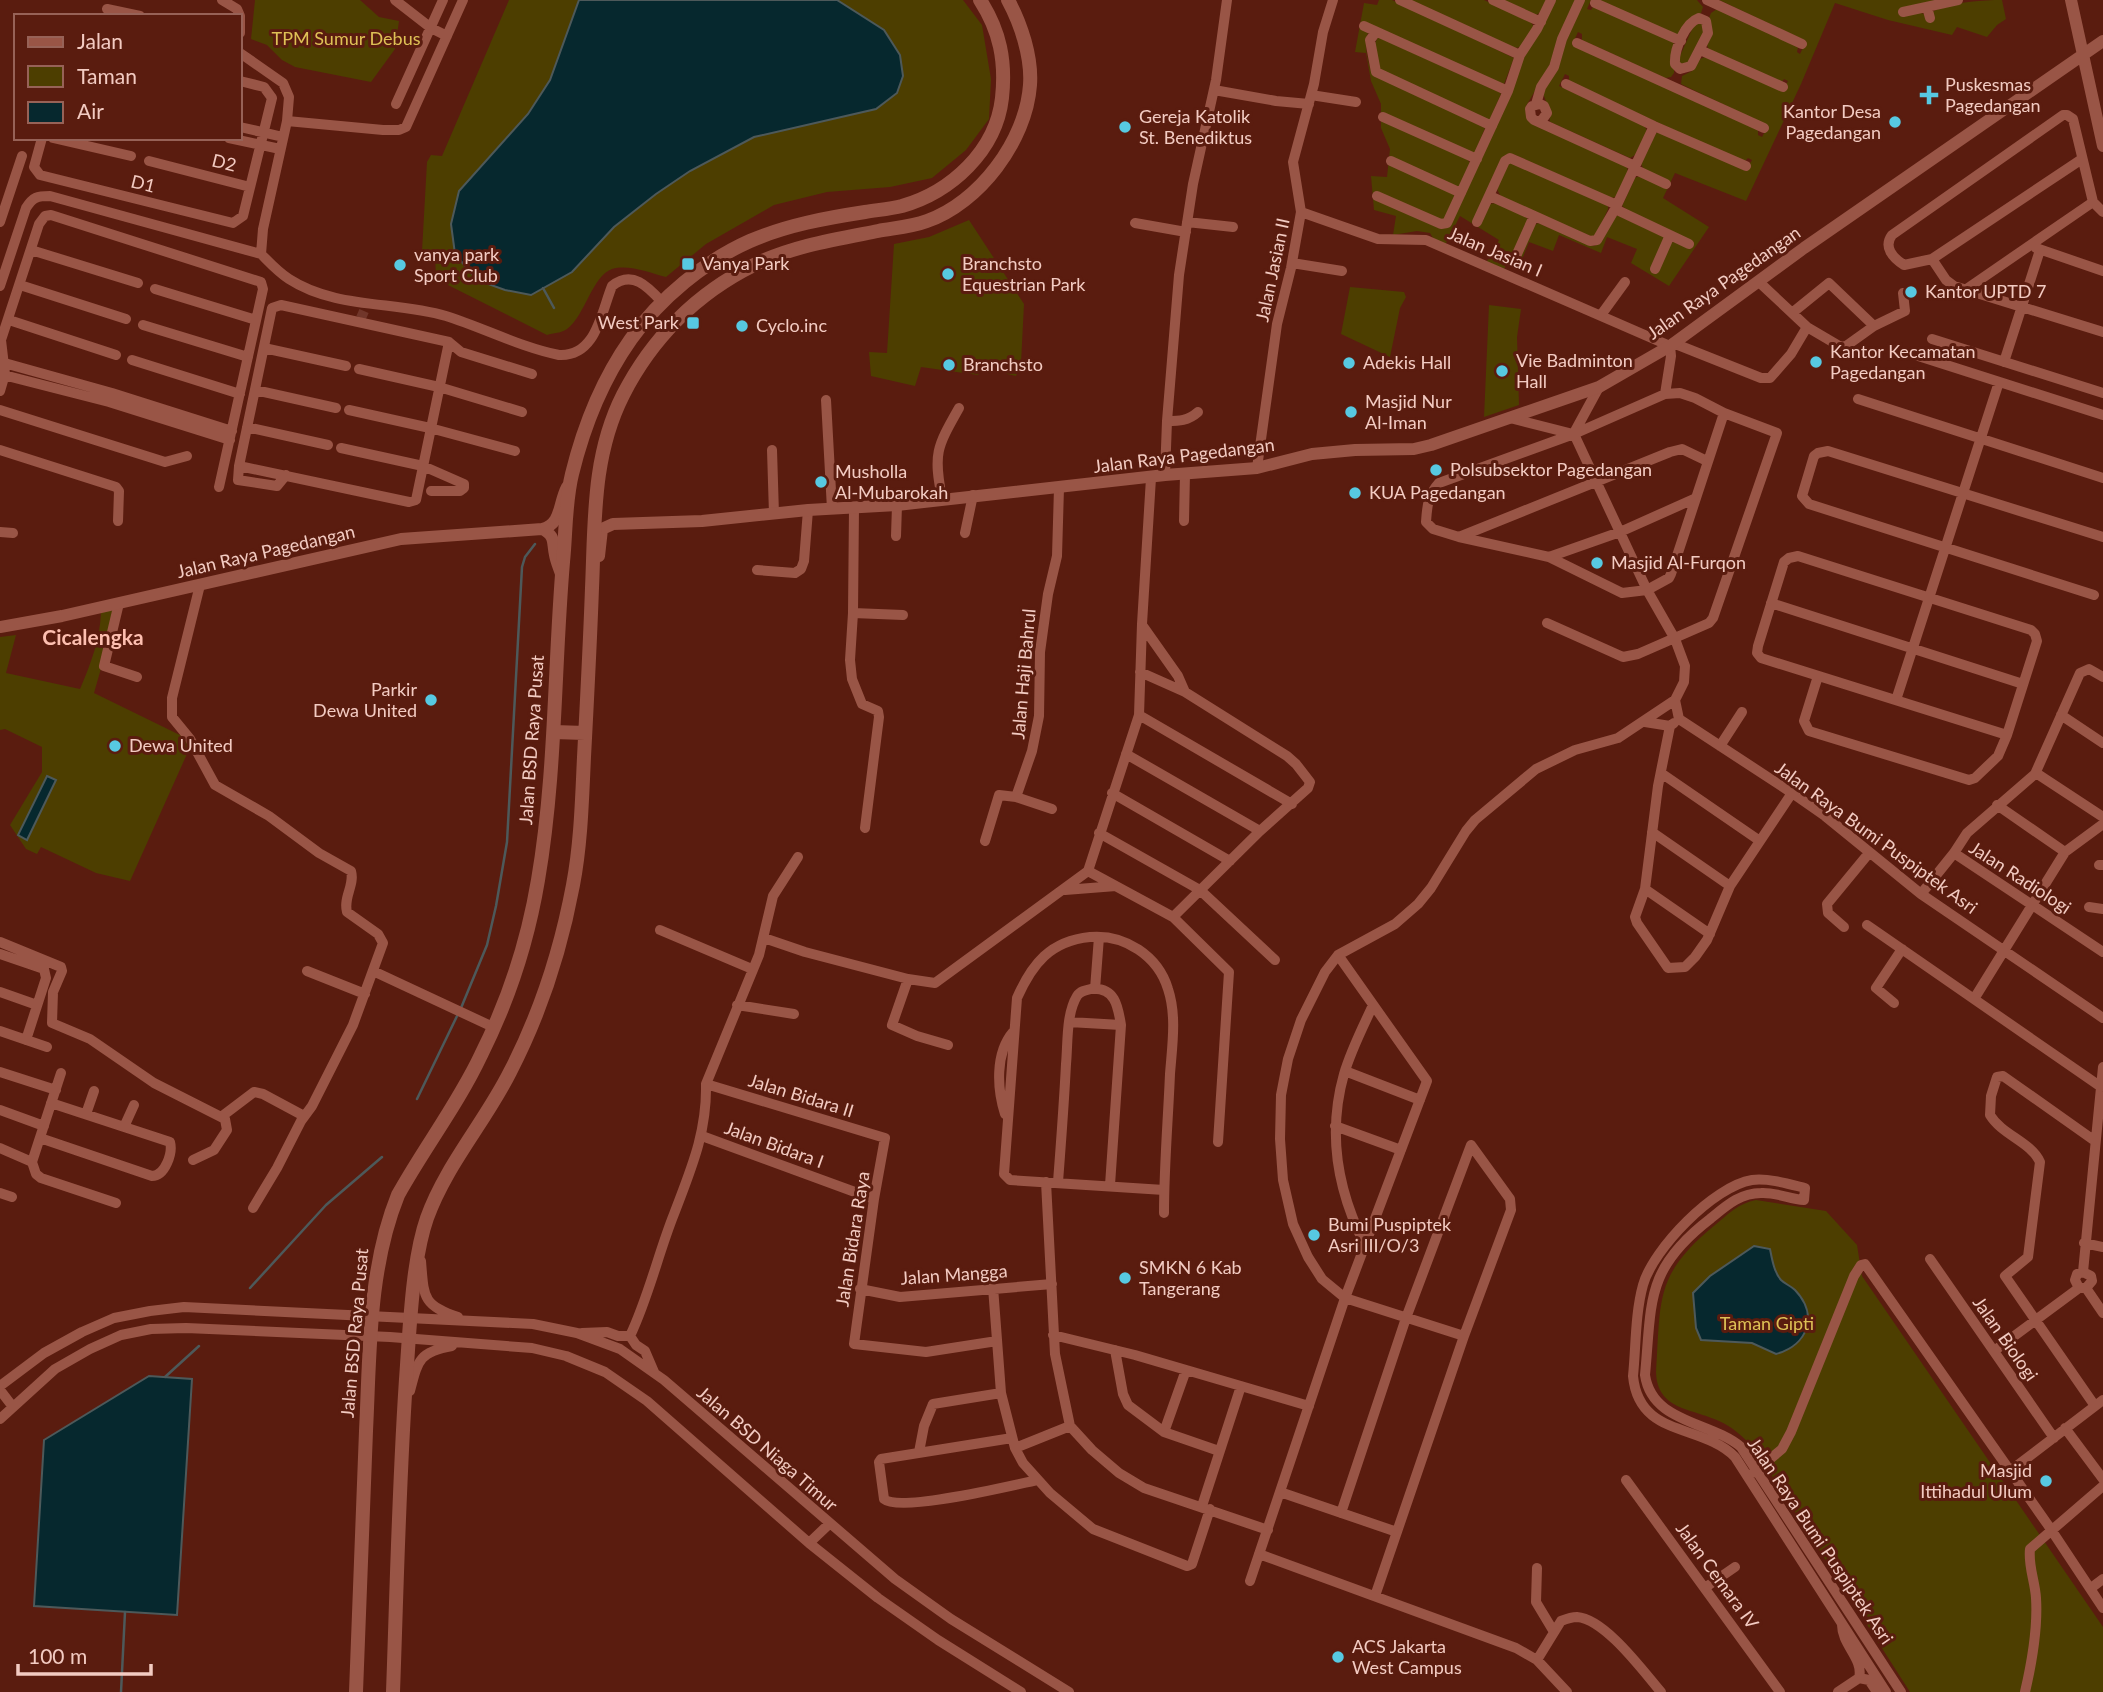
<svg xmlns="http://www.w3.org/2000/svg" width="2103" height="1692" font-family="Lato,sans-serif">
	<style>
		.green { fill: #4d3e00 }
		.water { fill: #06282e; stroke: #4d595a; stroke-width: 2 }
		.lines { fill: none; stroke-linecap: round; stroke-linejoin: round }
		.stream { stroke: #4d595a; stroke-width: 2.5 }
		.minor-tunnel { stroke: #71362a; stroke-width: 10; stroke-dasharray: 10 5; stroke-linecap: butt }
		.minor { stroke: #995546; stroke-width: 10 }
		.tertiary { stroke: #995546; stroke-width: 12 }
		.secondary { stroke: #995546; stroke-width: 14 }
		.poi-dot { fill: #57c9e1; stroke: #5a1c0f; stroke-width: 2.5 }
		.labels { text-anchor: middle; stroke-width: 6; stroke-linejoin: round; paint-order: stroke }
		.park-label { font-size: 18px; fill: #dec156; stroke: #5a1c0f }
		.poi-label { font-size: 18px; fill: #f3cbc2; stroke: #5a1c0f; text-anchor: start }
		.street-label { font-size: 18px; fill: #f3cbc2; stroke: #5a1c0f }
		.quarter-label { font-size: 21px; font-weight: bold; fill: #fdbfb0; stroke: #5a1c0f }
	</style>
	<rect width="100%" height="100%" fill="#5a1c0f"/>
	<!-- green -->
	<path class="green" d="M255,0h105l19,17 20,4 -4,28 -24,33 -76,-15 -13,-7 -15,-15 -16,-6z
		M509,0h454l19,25 9,54 -2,40 -23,31 -34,28 -42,9 -63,5 -53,13 -68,39 -40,33c-16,-4 -37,-13 -54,-8 -20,7 -27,47 -45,60 -5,4 -14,4 -20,6l-111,-56 -1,-26 -13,-2 5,-89 4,-7 11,1z
		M1379,0h13l122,58 -10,26 -136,-51c-5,11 0,29 4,40l113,55 -10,24 -4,1 -4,6 3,4 -10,23h-3l-4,8 2,3 -13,31 7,-2 64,-137 11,-33 31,-56h21l-28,69 -22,37 1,13 100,48 1,6 -12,24 -5,1 -98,-44 -23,50 6,-1 30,14 7,9 5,-3 56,23 4,-2 18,-28h3l43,20 9,7 2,-1 -51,-36 13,-28 4,-2 4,-8 -2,-4 15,-31h6l84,38 6,-11 -4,-2 -4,4 -175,-80v-6l-4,-2 -6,12 85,39 3,6 -12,24 -5,3 -80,-36v-9l-7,-20 40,-93h8l-4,9 4,1 2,-3 79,34 2,3v29l-3,4 -6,1 -83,-38v-6l-4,-2 -6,13 186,84v6l4,2 6,-11 -87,-42 1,-8 10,-5 8,-12 5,-2 78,34 5,-10 -4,-2 -2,3 -73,-32 -2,-5 5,-16 -3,-11 2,-5 6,-4 81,38 -1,5 3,2 6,-13 -87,-41h219l-17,13c10,4 10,-2 19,-5 20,-6 41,-8 62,-8l4,19 -9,6 -10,12 -30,-10 -5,8 -64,-15 -53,-17 -34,81 -55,117 -71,-28 -12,25 46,29 -40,59 -38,-23 6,-14 -30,-12 -6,16 -42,-18 -6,16 -24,-9 -11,27 -12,-4 -3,6 -17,-8 13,-23 -39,-24 -15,29 -12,-7 -3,-5 -13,-2 -24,4 3,-19 -22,-6 -3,-34 16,1 3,-28 -9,-21v-24l-10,-23 -5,-28 -11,-1 9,-49 13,2z
		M1409,0h75l46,21 4,6 -14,20 -5,1z
		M1502,0h45l-6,12 -5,3z
		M1599,0h98l6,7 -2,6 -24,22z
		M1701,23l4,7 -16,33 -5,3 -5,-4v-4l15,-33z
		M1378,37l121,55 2,2 -11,25h-5l-106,-50 -5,-24z
		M1510,161l98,45v3l-12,27 -1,2 -94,-41 -4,-8z
		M969,220l55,84 -3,59 -5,13 -35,-8 -3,7 -57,-8 -6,19 -44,-10 -2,-24 18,1 7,-109 35,-7z
		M1350,287l54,5 2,5 -6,11 -10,49 -49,-23z
		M1489,305l32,4 -4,28 2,68 -35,12z
		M114,610l-10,48 -10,35 90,44 7,8 -61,136 -34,-8 -55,-26 -4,7 -11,-5 -16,-24 32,-53v-25l-37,-18 -5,1v-93l16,-2 -10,38 74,16c11,-26 20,-49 21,-77z
		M1756,1200l70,11 31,34 5,31 241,351v65h-193l-156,-244c-11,-11 -21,-21 -35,-27 -28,-13 -62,-11 -63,-49 5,-73 -2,-97 59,-147 13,-11 24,-22 41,-25z"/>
	<!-- water -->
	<path class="water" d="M579,0h258l47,30 16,25 3,21 -6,17 -21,16 -122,28 -64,34 -34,23 -42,33 -42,45 -41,23 -26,-5 -28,-10 -22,-26 -4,-30 8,-33 69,-77 22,-34z
		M47,776l9,4 -29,60 -9,-5z
		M1754,1246l16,3c2,10 4,23 11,31 4,4 10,6 14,10 24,25 13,55 -19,64l-24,-11 -51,-3 -5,-12 -3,-35 17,-17z
		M149,1376l43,3 -15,236 -143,-9 10,-166z"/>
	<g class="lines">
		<!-- stream -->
		<path class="stream" d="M543,288l11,20
			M461,1008l26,-63 9,-39 11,-64 15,-275 3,-10 10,-13
			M417,1099l41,-85
			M250,1288l76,-83 56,-48
			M165,1377l34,-31
			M121,1692l4,-80"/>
		<!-- minor-tunnel -->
		<path class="minor-tunnel" d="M361,318l3,-7"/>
		<!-- minor -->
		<path class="minor" d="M222,0l15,9 3,7
			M395,0l36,28 16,8
			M1400,0l120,55
			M1493,0l48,22
			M1707,0l95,44
			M1595,3l86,38
			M1927,7l3,11
			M107,9l33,7
			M1903,12l55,-12
			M240,16v17
			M1699,18l7,3 2,12 -17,33 -11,3 -5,-5c-1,-15 10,-41 24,-46z
			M1364,26l144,65
			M1376,32l-6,8 6,32 116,54
			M1577,43l187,85
			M1700,50l83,37
			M240,53l43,30 6,14 -2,24 -24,108 -2,25c9,9 17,18 28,25 46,30 106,22 157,37 38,12 74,31 113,39 37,2 42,-42 53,-69 21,-17 37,2 51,17
			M1566,84l88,42 92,40
			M1214,90l62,11 33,3
			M1311,95l45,7
			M396,104l47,-104
			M1536,104l5,-17 13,-20 8,-28 18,-39
			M1383,117l94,42
			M287,121l96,9h16l7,-3 57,-127
			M1538,121l4,-1 5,-7 -3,-7 -4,-2 -8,2 -2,3 1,8 3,3 101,46
			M240,127l43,10
			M42,138l-8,29 6,8 193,48 10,-7 29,-118 -8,-11 -24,-6
			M53,138l78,18
			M229,138l51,11
			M2082,159l-150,100 -28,6c-11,-7 -21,-18 -12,-30l171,-120h4l6,4 20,83 10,10
			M149,161l101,26
			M1391,161l70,32
			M1634,169l32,15
			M1377,196l64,28 6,-1 61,-132 12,-36 17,-26 14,-29
			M1490,196l100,45 7,-1 18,-31 39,-83
			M1615,209l74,35
			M1301,212l77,27 48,1 244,106 1,10 -6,38
			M0,222l22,-66
			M1187,222l46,5
			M1477,222l28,-61 5,-3 107,47
			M1135,223l51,9
			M2036,248l67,23
			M31,250l107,33
			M1932,259l14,21 8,6 149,46
			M1292,263l50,8
			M1513,263l21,-47
			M1655,269l15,-34
			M20,285l106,34
			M0,286l26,-78c7,-11 11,-12 24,-12l211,58
			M155,289l101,31
			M1965,290l128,-88
			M281,305l168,37 -33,158 -7,2 -170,-36 33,-158z
			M1792,313l37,-30 45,43 31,-15 -2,-18
			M1601,315l24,-33
			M9,320l107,35
			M143,325l105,32
			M1807,327l34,20 5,-1 28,-20
			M1932,339l171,54
			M449,342l12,10 71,22
			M1673,343l88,35h9l21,-24 16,-27 -48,-45
			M264,348l82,18
			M1912,354l191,61
			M132,360l108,34
			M1,362l111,31 120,38
			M2004,362l36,-112
			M359,369l80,18 83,25
			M0,374l109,28 121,38
			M255,390l81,18
			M0,391l5,-17 -4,-34 38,-116 6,-8 6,-1 210,67 2,7 -44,198
			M1680,393l15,5 29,15 -53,161 -2,4 -22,12 -25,3 -73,-36 -90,-20 -26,-8 -7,-7c1,-16 2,-27 13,-39l135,-49 91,-40z
			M1858,399l245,79
			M826,400l6,109
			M0,410l165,52 22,-6
			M349,410l81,18 85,23
			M1510,418l63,16
			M1167,421c12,0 21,0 31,-9
			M247,427l81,18
			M1574,433l25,-46
			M341,448l82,18 41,18v4l-4,3h-29
			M0,450l116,37 3,4 -1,30
			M772,450l2,64
			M239,466l-1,14 39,6 9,-11
			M1257,468l20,-144 14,-56 10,-56 -8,-50 21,-78 9,-52 10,-32
			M1165,475l2,-54 12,-146 14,-91 23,-104 11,-80
			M942,498c-9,-45 -5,-51 17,-90
			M854,508l-1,105 -3,47 2,19 10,25 16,7 1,6 -14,111
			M1184,521l1,-47
			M0,532l13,1
			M965,533l8,-38
			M896,536l1,-31
			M1459,537l211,-85 12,-3 25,12
			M1549,557l71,-25 76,-34
			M757,570l38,3 6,-4 3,-8 4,-51
			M200,585l-28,113v19l18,22 25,46 54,31 50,37 32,18c4,14 -8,26 -4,41l31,22 5,9 -30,82 -41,81 -11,15 -24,47 -24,40
			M2094,595l-285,-91 -7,-8 12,-40 4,-3 10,-2 275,86
			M119,603l-15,63 33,11
			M1771,603l252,81
			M853,613l50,2
			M1547,623l76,34 15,-3 71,-31 4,-5 64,-185 -53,-20
			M1142,625l36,51 7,16
			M1140,672l45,20 102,64 9,8 14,18 -2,6 -48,43 -87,86
			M1818,676l-14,45 5,10 160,49 6,-2 23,-22 9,-21 30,-94 -2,-7 -4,-4 -233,-74 -9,2 -5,4 -26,84 -1,7 4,5 246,77
			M1675,700l4,19 113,74 33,23 96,78 182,124
			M1896,700l103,-318
			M1139,715l153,89
			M2061,715l42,28
			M1645,722l25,4 4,-3
			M1670,726l-12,60 -13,103 -10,28 2,6 31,45 17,-1 10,-10 12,-17 23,-54 62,-93
			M1720,746l22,-34
			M1126,754l134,77
			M1661,773l99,68
			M2036,773l67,44
			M1112,793l118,68
			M1016,797l36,12
			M1997,805l68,47
			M1652,832l78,54
			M1099,833l101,57 75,70
			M985,841l14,-46 17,2 16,-46 7,-35 1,-64 8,-58 9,-38 2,-68
			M1954,853l149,99
			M2099,865h4
			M1088,871l85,46 56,55 -11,170
			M1645,889l65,45
			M1065,890l51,-4
			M1921,894l33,-41 13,-20 68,-59 45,-101 9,-4 14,8
			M2089,907l14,2
			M1867,925l234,162
			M1844,927l-16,-14 -1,-9 42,-51
			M660,930l92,39
			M764,938l41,14 103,27
			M0,942l61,25 1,4 -9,21 -1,31 38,16 64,44 71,36 2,11 -13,20 -21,10
			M0,954l44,15 2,9 -20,62
			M307,971l58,23
			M373,971l120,56
			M1095,989l4,-52
			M0,992l37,13
			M1974,999l91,-147 38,-28
			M1894,1003l-18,-15 26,-39
			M737,1005l57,9
			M1069,1022l52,3
			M0,1031l47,16
			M948,1045l-31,-9 -25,-11 16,-46 27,4 153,-112 51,-156 3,-91 9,-146
			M1345,1071l75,29
			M0,1072l56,18
			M706,1084l179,54 -11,61 -20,145 72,8 71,-11
			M0,1110l44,16
			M86,1114l8,-23
			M1005,1114c-8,-25 -10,-61 8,-82
			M221,1117l33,-25 9,2 41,22
			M1335,1126l66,24
			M124,1127l10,-22
			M702,1136l172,63
			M40,1138l112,38c13,0 21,-23 18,-34l-119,-39
			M2095,1141l-92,-65 -6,1 -6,19 -1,19c12,20 41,27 50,47l-12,95 -23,19 90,130
			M0,1148l32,14 4,12 5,4 75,25
			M32,1162l29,-89
			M1046,1182l9,172 15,72 22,24 27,23 25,15 124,42
			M1058,1182c3,-39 6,-78 8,-118 2,-21 0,-50 11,-68 3,-5 9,-6 14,-7 24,-2 27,17 30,36l-11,160
			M0,1193l12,4
			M1164,1213c0,-46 4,-92 6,-139 2,-27 7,-58 -2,-85 -10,-33 -43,-55 -78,-52 -40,4 -58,27 -73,61l-13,176 6,6 154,10
			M2084,1243l19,4
			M1365,1245c-28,-55 -38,-111 -21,-171 7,-24 19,-47 29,-69
			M1930,1259l124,179
			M421,1261c3,36 1,44 37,56
			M2083,1272l20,-205
			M993,1287l8,106 14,55 8,15 27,30 43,36 94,37 5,-2 18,-55
			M2086,1288l6,-7 -1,-5 -8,-4 -6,2 -2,6 4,8h7l17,25
			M860,1289l40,8 152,-13
			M582,1333l25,-1 11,4h12
			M1053,1335l82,20 174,51
			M630,1336c19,-40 28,-82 44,-122 17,-45 33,-81 32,-130l53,-129 14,-59 25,-39
			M630,1336l6,9 9,6 9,21
			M1464,1336l-119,-38 -23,-19 -14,-22 -15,-33 -10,-44 -3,-41 1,-44 7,-36 13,-39 24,-48 13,-17 57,-31 23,-20 13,-16 35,-57 9,-11 61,-51 39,-19 43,-12 57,-38 9,-18 1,-16 -10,-27 -28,-49 -73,-156
			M1115,1350l8,44 5,11 36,27 55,19
			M1994,1351l85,-63
			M0,1386l44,-33 38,-21 32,-14 36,-7 34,-4 349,17 44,9 43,16 44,31 231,199 56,40 118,73
			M0,1390l13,17
			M410,1391c8,-31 9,-39 42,-45
			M0,1419l55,-50 35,-20 31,-14 30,-6 35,-1 204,9 142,11 34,8 39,16 42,29 162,142 69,55 60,42 83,52
			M2065,1428l38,51
			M1164,1432l22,-62
			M1012,1438l-131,21 -2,3 5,37c16,14 128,-14 154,-19
			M1015,1448l55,-22
			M919,1452l5,-26 9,-22 68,-11
			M2010,1471l93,-71
			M1753,1473l29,-24 9,-17 63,-156 7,-11 4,-1 183,261 55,83
			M1626,1480l154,212
			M1280,1492l117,40
			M1202,1506l39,-120
			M1341,1513l65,-195 65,-173
			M809,1543l20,-19
			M1259,1554l257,94 21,12 30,32
			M1537,1568l-1,34 18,30
			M1250,1581l95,-283 82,-217 -89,-126
			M1706,1587l29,-20
			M2091,1588l12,-9
			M1375,1596l89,-260 47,-126 -1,-11 -39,-54
			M1842,1625c0,20 22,34 17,53l10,2 8,12
			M1537,1660l24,-39c5,-2 10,-4 16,-4 28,2 66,54 84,75
			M1838,1692l21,-14
			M1886,1692l-151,-235c-34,-34 -96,-19 -102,-81 3,-29 2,-62 10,-91 10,-36 71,-99 109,-105 17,-2 37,4 53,8l-1,12c-14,-1 -29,-8 -43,-7 -21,0 -35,13 -51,26 -65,50 -58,82 -65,156 7,48 65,46 96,72l160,245
			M2025,1692c7,-30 13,-63 11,-94 -1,-17 -8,-32 -6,-49l73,-63"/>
		<!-- tertiary -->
		<path class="tertiary" d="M2071,0l32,146
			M542,529c14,7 10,13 13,26 1,6 4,13 6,19
			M599,556l3,-27 11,-5 89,-3 106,-11 89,-5 268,-30 92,-7 55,-14 43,-4 59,-1 17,-4 168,-58 71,-41 134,-98 299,-207
			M0,627l62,-11 339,-77 141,-10c20,-5 16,-25 25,-42"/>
		<!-- secondary -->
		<path class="secondary" d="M554,732l31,1
			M356,1692c3,-87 7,-174 10,-261 4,-78 2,-162 32,-236 26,-47 60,-91 83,-140 27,-54 47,-115 57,-175 18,-105 16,-212 25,-318 3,-29 2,-60 9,-88 12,-49 30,-94 59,-135 29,-41 74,-78 119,-98 37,-16 76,-23 115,-29 12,-2 25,-3 37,-6 49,-14 94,-55 100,-108 4,-37 -2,-67 -22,-98
			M393,1692c4,-109 6,-218 14,-327 3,-43 6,-107 20,-147 19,-53 58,-96 83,-146 30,-58 51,-123 63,-187 8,-42 9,-86 11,-128 3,-56 6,-113 8,-169 3,-66 0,-132 31,-193 29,-57 74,-102 131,-130 38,-19 83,-26 124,-34 16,-3 33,-4 49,-10 52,-18 99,-80 103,-136 2,-28 -9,-61 -22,-85"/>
	</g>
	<!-- markers -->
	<g class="poi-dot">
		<path d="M1925.5 84.5h7v7h7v7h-7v7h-7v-7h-7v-7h7z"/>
		<circle cx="1895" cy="122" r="7"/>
		<circle cx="1125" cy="127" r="7"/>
		<rect x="681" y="257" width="14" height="14" rx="3.5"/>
		<circle cx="400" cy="265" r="7"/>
		<circle cx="948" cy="274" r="7"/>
		<circle cx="1911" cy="292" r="7"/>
		<rect x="686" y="316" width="14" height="14" rx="3.5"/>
		<circle cx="742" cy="326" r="7"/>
		<circle cx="1816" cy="362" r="7"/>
		<circle cx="1349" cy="363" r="7"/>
		<circle cx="949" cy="365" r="7"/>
		<circle cx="1502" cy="371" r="7"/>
		<circle cx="1351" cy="412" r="7"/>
		<circle cx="1436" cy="470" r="7"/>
		<circle cx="821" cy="482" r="7"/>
		<circle cx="1355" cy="493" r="7"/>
		<circle cx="1597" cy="563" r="7"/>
		<circle cx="431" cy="700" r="7"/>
		<circle cx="115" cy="746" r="7"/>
		<circle cx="1314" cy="1235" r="7"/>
		<circle cx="1125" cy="1278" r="7"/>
		<circle cx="2046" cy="1481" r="7"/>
		<circle cx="1338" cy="1657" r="7"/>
	</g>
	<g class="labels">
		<!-- park labels -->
		<g class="park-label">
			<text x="346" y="45">TPM Sumur Debus</text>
			<text x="1767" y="1330">Taman Gipti</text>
		</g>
		<!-- poi labels -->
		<g class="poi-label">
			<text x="1945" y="91">Puskesmas<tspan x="1945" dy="21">Pagedangan</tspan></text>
			<text x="1881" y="118" text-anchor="end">Kantor Desa<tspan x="1881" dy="21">Pagedangan</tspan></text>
			<text x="1139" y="123">Gereja Katolik<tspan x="1139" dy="21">St. Benediktus</tspan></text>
			<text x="414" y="261">vanya park<tspan x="414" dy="21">Sport Club</tspan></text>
			<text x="702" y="270">Vanya Park</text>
			<text x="962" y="270">Branchsto<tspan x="962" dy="21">Equestrian Park</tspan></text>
			<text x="1925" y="298">Kantor UPTD 7</text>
			<text x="679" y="329" text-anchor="end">West Park</text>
			<text x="756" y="332">Cyclo.inc</text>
			<text x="1830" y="358">Kantor Kecamatan<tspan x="1830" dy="21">Pagedangan</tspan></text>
			<text x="1516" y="367">Vie Badminton<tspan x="1516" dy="21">Hall</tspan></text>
			<text x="1363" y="369">Adekis Hall</text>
			<text x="963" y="371">Branchsto</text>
			<text x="1365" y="408">Masjid Nur<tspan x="1365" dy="21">Al-Iman</tspan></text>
			<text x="1450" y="476">Polsubsektor Pagedangan</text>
			<text x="835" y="478">Musholla<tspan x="835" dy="21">Al-Mubarokah</tspan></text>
			<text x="1369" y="499">KUA Pagedangan</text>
			<text x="1611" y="569">Masjid Al-Furqon</text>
			<text x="417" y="696" text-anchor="end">Parkir<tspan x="417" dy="21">Dewa United</tspan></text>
			<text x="129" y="752">Dewa United</text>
			<text x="1328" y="1231">Bumi Puspiptek<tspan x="1328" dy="21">Asri III/O/3</tspan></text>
			<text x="1139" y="1274">SMKN 6 Kab<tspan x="1139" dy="21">Tangerang</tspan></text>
			<text x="2032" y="1477" text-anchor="end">Masjid<tspan x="2032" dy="21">Ittihadul Ulum</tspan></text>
			<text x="1352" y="1653">ACS Jakarta<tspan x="1352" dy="21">West Campus</tspan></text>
		</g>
		<!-- street labels -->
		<g class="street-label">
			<text transform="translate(224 163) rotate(14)" y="6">D2</text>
			<text transform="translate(143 184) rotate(14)" y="6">D1</text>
			<text transform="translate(1495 252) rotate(23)" y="6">Jalan Jasian I</text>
			<text transform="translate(1273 270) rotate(-78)" y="6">Jalan Jasian II</text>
			<text transform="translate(1724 283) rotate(-35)" y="6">Jalan Raya Pagedangan</text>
			<text transform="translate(1184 456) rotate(-7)" y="6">Jalan Raya Pagedangan</text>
			<text transform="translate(266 552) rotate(-13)" y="6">Jalan Raya Pagedangan</text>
			<text transform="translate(1024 674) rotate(-85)" y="6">Jalan Haji Bahrul</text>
			<text transform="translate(532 740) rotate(-86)" y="6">Jalan BSD Raya Pusat</text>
			<text transform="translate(1876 838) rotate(36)" y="6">Jalan Raya Bumi Puspiptek Asri</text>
			<text transform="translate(2020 878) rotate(33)" y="6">Jalan Radiologi</text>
			<text transform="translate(801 1096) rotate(17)" y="6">Jalan Bidara II</text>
			<text transform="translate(774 1145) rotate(20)" y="6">Jalan Bidara I</text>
			<text transform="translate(853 1239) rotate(-81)" y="6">Jalan Bidara Raya</text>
			<text transform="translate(954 1275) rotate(-4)" y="6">Jalan Mangga</text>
			<text transform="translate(355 1333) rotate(-85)" y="6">Jalan BSD Raya Pusat</text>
			<text transform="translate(2005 1339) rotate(55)" y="6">Jalan Biologi</text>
			<text transform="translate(767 1449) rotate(41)" y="6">Jalan BSD Niaga Timur</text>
			<text transform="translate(1820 1541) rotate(56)" y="6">Jalan Raya Bumi Puspiptek Asri</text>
			<text transform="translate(1717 1576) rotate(54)" y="6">Jalan Cemara IV</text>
		</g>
		<!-- quarter labels -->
		<g class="quarter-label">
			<text x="93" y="645">Cicalengka</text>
		</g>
	</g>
	<!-- legend -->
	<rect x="14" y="14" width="228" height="126" fill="#5a1c0f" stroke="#976257" stroke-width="2"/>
	<rect x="28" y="37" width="35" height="10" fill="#995546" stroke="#976257" stroke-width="2"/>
	<text x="77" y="49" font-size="21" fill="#f3cbc2">Jalan</text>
	<rect x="28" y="66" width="35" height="21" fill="#4d3e00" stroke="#976257" stroke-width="2"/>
	<text x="77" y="84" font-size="21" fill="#f3cbc2">Taman</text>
	<rect x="28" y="102" width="35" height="21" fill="#06282e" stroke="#976257" stroke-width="2"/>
	<text x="77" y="119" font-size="21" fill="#f3cbc2">Air</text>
	<!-- scale -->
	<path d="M18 1664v10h133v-10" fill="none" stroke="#f3cbc2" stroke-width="3.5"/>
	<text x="28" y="1664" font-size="21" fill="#f3cbc2" stroke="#5a1c0f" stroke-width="5" paint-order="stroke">100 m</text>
</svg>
